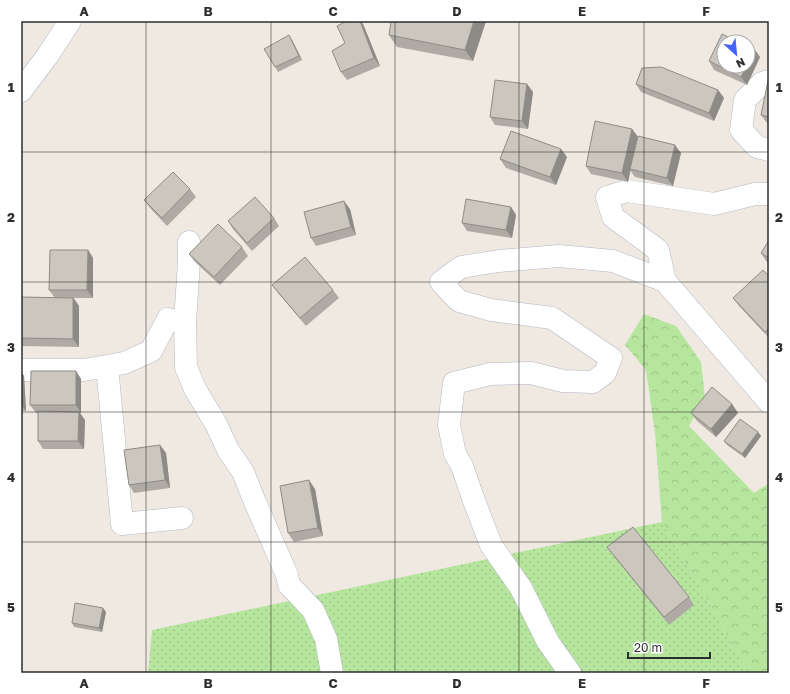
<svg xmlns="http://www.w3.org/2000/svg" width="790" height="694" font-family="'Golos Text',sans-serif">
	<style>
		.green { fill: url(#green-dots) }
		.forest { fill: url(#forest-crowns) }
		.lines { fill: none; stroke-linecap: round; stroke-linejoin: round }
		.street-casing { stroke: #b4b7c1; stroke-width: 23 }
		.street { stroke: #fff; stroke-width: 22 }
		.wall { fill: #afaba4 }
		.shaded-wall { fill: #8e8b86 }
		.building { fill: #cbc7bf; stroke: #8e8b86 }
		.grid { fill: none; stroke: #2e2e2e; stroke-width: 1; stroke-opacity: 0.55 }
		.neatline { fill: none; stroke: #2e2e2e; stroke-width: 1.5 }
		.grid-label { font-size: 13px; text-anchor: middle; font-weight: bold; fill: #2e2e2e }
	</style>
	<defs>
		<pattern id="green-dots" width="8" height="8" patternUnits="userSpaceOnUse"><rect width="8" height="8" fill="#b6e59e"/><path d="M2 2h.1M6 6h.1" fill="none" stroke="#9dc588" stroke-width="1.8" stroke-linecap="round"/></pattern>
		<pattern id="forest-crowns" width="20" height="18" patternUnits="userSpaceOnUse"><rect width="20" height="18" fill="#b6e59e"/><path d="M2 6a3 3 0 1 1 6 0M12 15a3 3 0 1 1 6 0" fill="none" stroke="#9dc588"/></pattern>
	</defs>
	<rect width="100%" height="100%" fill="#efe9e1"/>
	<!-- green -->
	<path class="green" d="M662,522l53,91 33,60h-600l4,-43z"/>
	<!-- forest -->
	<path class="forest" d="M644,314l32,12 25,36 4,35 -16,29 65,67 15,-10v190h-21l-33,-60 -53,-91 -7,-89 -9,-63 -21,-25z"/>
	<g class="lines">
		<defs>
			<path id="street" d="M769,81l-7,2 -17,17 -4,30 16,17 12,3
				M21,91l27,-36 22,-34
				M769,194h-14l-41,10 -87,-13 -20,6 6,20 45,33 7,31 104,121
				M189,242v20l-4,60 1,45 9,22 21,35 12,26 15,22 12,30 32,73 2,10 24,25 13,29 6,34
				M107,366l15,158 60,-6
				M21,370h63l40,-7 27,-12 17,-32 17,3
				M570,673l-22,-31 -27,-54 -30,-43 -18,-47 -11,-32 -7,-12 -6,-29 5,-42 36,-9 41,-1 32,8 30,1 12,-9 6,-15 -59,-40 -61,-8 -32,-9 -18,-19 20,-15 38,-6 60,-5 54,5 52,20"/>
		</defs>
		<!-- street casing -->
		<use href="#street" class="street-casing"/>
		<!-- street -->
		<use href="#street" class="street"/>
	</g>
	<!-- wall -->
	<path class="wall" d="M391,21h95l-13,40 -76,-14 -8,-12z
		M363,24l17,42 -33,14 -6,-8 4,-29z
		M292,40l10,20 -24,12 -3,-5z
		M754,49l6,8 -13,28 -33,-15 -5,-9z
		M769,76v48l-2,-1 -6,-8z
		M527,84l6,8 -5,37 -33,-4 -5,-8z
		M636,84l82,6 6,8 -10,23 -73,-29z
		M632,129l6,8 43,16 -8,33 -38,-9 -5,-7 -2,12 -37,-8 -5,-8z
		M567,157l-11,28 -50,-17 -6,-9z
		M190,189l6,8 -29,29 -17,-18 -6,-8z
		M511,207l5,8 -4,23 -45,-7 -5,-8z
		M350,209l6,26 -40,11 -5,-8z
		M274,218l5,8 -27,25 -19,-22 -5,-8z
		M769,240v23l-3,-2 -5,-8z
		M242,247l6,9 -28,29 -25,-23 -6,-8z
		M88,250l5,8v40h-19l5,8v41l-58,-1v-49l34,1 -6,-8z
		M769,276v62l-30,-32 -6,-8z
		M272,285l61,5 6,8 -33,28 -28,-33z
		M76,371l5,8v34h-1l5,7 -1,29h-41l-5,-8v-28h-2l-6,-8z
		M21,372l3,4 2,35h-5z
		M732,404l6,9 -22,24 -19,-16 -6,-8z
		M758,432l3,4 -16,22 -18,-13 -3,-4z
		M160,445l6,8 4,35 -36,5 -5,-8z
		M315,489l8,47 -29,6 -6,-9z
		M607,547l82,50 5,8 -25,20 -56,-70z
		M106,612l-4,20 -28,-5 -2,-4z"/>
	<!-- shaded-wall -->
	<path class="shaded-wall" d="M360,21h1l2,3 17,42 -6,-8z
		M474,21h12l-13,40 -8,-11z
		M289,35l3,5 10,20 -3,-4z
		M754,49l6,8 -13,28 -6,-8 6,-11h1v-3z
		M527,84l6,8 -5,37 -6,-8z
		M718,90l6,8 -10,23 -5,-8z
		M632,129l6,8 -10,45 -6,-9z
		M675,145l6,8 -8,33 -6,-8z
		M561,149l6,8 -11,28 -6,-8z
		M344,201l6,8 6,26 -5,-8z
		M511,207l5,8 -4,23 -6,-8z
		M88,250l5,8v40l-6,-8z
		M73,298l6,8v41l-6,-8z
		M76,371l5,8v34l-5,-8z
		M21,372l3,4 2,35 -5,-7z
		M732,404l6,9 -22,24 -5,-8z
		M79,412l6,8 -1,29 -6,-8z
		M758,432l3,4 -16,22 -3,-4z
		M160,445l6,8 4,35 -5,-8z
		M309,480l6,9 8,47 -5,-8z
		M103,608l3,4 -4,20 -3,-4z"/>
	<!-- building -->
	<path class="building" d="M347,21h13l14,37 -33,14 -9,-21 13,-8 -8,-17z
		M391,21h83l-9,29 -76,-15z
		M722,34l16,8h-14v24h23l-6,11 -32,-16z
		M289,35l10,21 -24,11 -11,-18z
		M748,46l6,3 -6,14z
		M661,67l57,23 -9,23 -73,-29 6,-16z
		M769,76v41l-8,-2z
		M495,80l32,4 -5,37 -32,-4z
		M595,121l37,8 -10,44 -36,-7z
		M511,131l50,18 -11,28 -50,-18z
		M638,136l37,9 -8,33 -37,-9z
		M173,172l17,17 -28,29 -18,-18z
		M255,197l19,21 -27,25 -19,-22z
		M466,199l45,8 -5,23 -44,-7z
		M344,201l7,26 -40,11 -7,-26z
		M218,224l24,23 -28,30 -25,-23z
		M769,240v18l-8,-5z
		M50,250h38l-1,40h-38z
		M305,257l28,33 -33,28 -28,-33z
		M763,270l6,6v52l-4,4 -32,-34z
		M21,297l52,1v41l-52,-1z
		M31,371h45v34h-46z
		M712,387l20,17 -21,25 -20,-16z
		M38,411l41,1 -1,29h-40z
		M740,419l18,13 -16,22 -18,-13z
		M160,445l5,35 -36,5 -5,-35z
		M309,480l9,48 -30,5 -8,-47z
		M633,527l56,70 -25,20 -57,-70z
		M75,603l28,5 -4,20 -27,-5z"/>
	<!-- grid -->
	<path class="grid" d="M146,21v652M271,21v652M395,21v652M519,21v652M644,21v652M21,152h748M21,282h748M21,412h748M21,542h748"/>
	<!-- border -->
	<rect width="790" height="694" fill="none" stroke="#ffffff" stroke-width="44"/>
	<!-- north arrow -->
	<g transform="translate(736 54) rotate(153)"><circle r="19" fill="#ffffff" stroke="#ababab"/>
	<path d="M0-3L7 15L0 10L-7 15Z" fill="#4264fb"/>
	<text y="-6" font-size="11" font-weight="bold" text-anchor="middle" fill="#2e2e2e">N</text>
	</g>
	<!-- scale -->
	<path d="M628 652v6h82v-6" fill="none" stroke="#2e2e2e" stroke-width="2"/>
	<text x="634" y="652" font-size="12" fill="#2e2e2e" stroke="#ffffff" stroke-width="3" paint-order="stroke">20 m</text>
	<rect x="22" y="22" width="746" height="650" class="neatline"/>
	<g class="grid-label">
		<text x="84" y="16">A</text>
		<text x="208" y="16">B</text>
		<text x="333" y="16">C</text>
		<text x="457" y="16">D</text>
		<text x="582" y="16">E</text>
		<text x="706" y="16">F</text>
		<text x="11" y="92">1</text>
		<text x="779" y="92">1</text>
		<text x="11" y="222">2</text>
		<text x="779" y="222">2</text>
		<text x="11" y="352">3</text>
		<text x="779" y="352">3</text>
		<text x="11" y="482">4</text>
		<text x="779" y="482">4</text>
		<text x="11" y="612">5</text>
		<text x="779" y="612">5</text>
		<text x="84" y="688">A</text>
		<text x="208" y="688">B</text>
		<text x="333" y="688">C</text>
		<text x="457" y="688">D</text>
		<text x="582" y="688">E</text>
		<text x="706" y="688">F</text>
	</g>
</svg>
